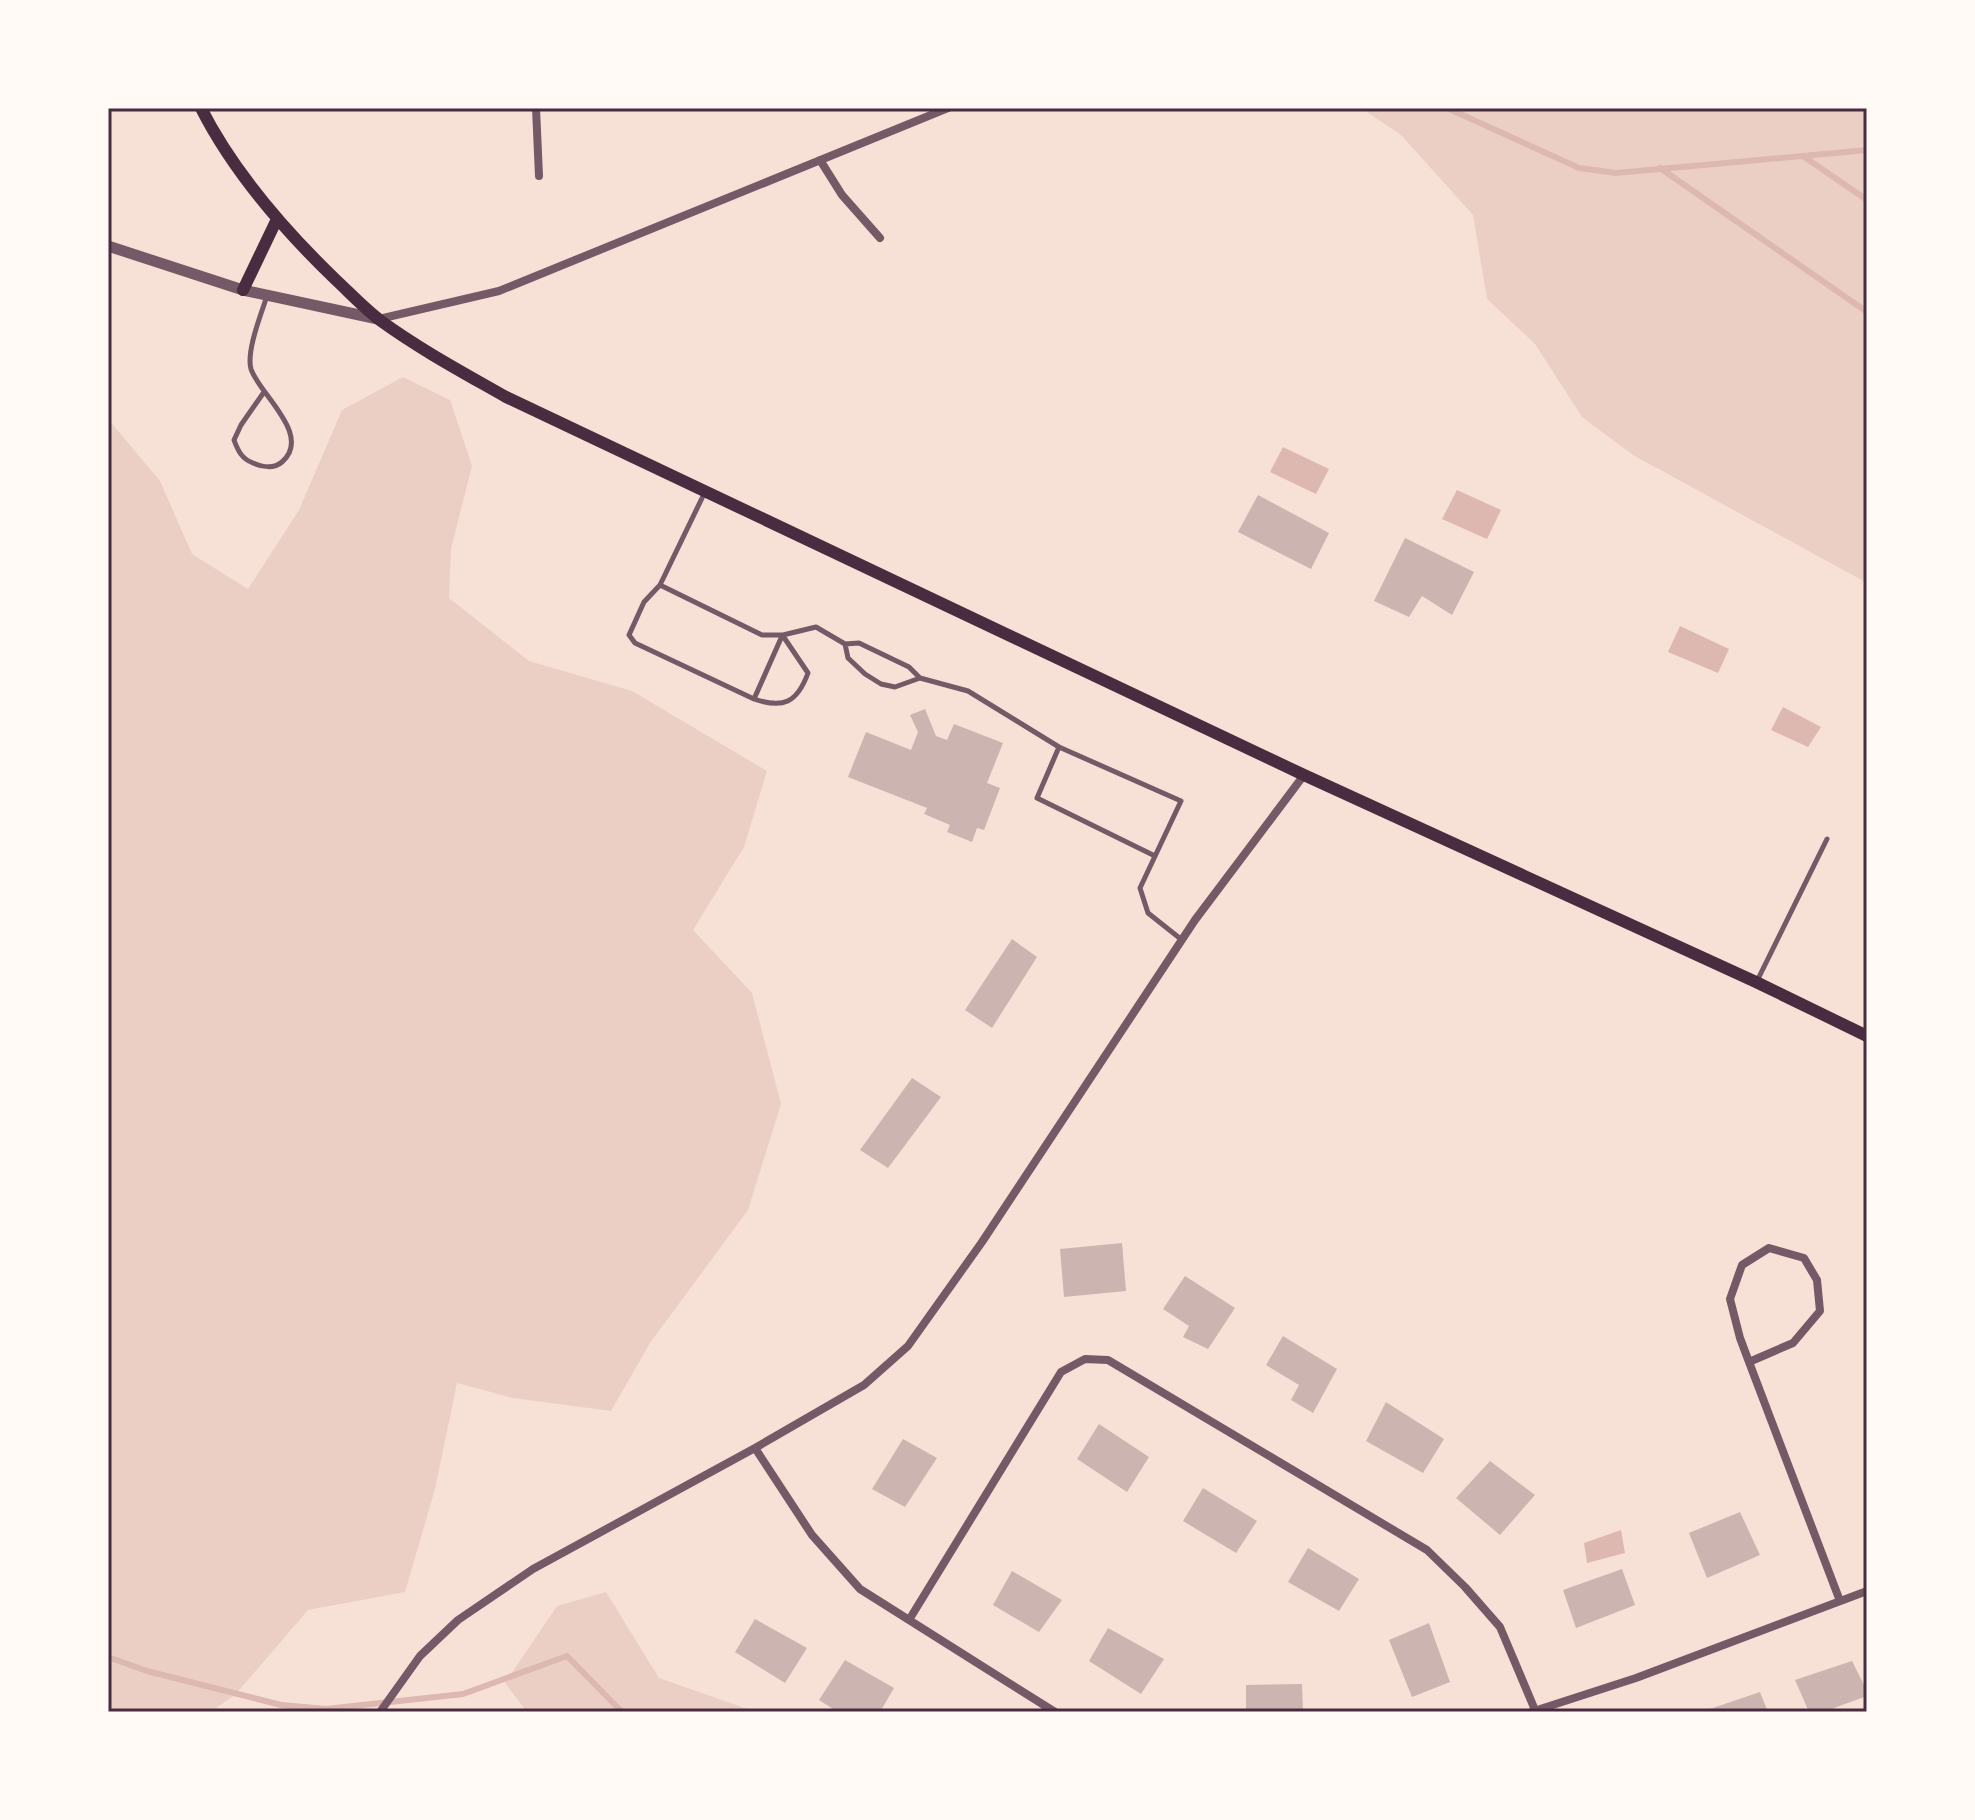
<svg xmlns="http://www.w3.org/2000/svg" width="1975" height="1820" font-family="Karla,sans-serif">
	<style>
		.green { fill: #ebcfc5 }
		.water { fill: #dcb8b0 }
		.lines { fill: none; stroke-linecap: round; stroke-linejoin: round }
		.stream { stroke: #dcb8b0; stroke-width: 6 }
		.building { fill: #ccb4b1 }
		.service { stroke: #755966; stroke-width: 5 }
		.minor { stroke: #755966; stroke-width: 8 }
		.tertiary { stroke: #755966; stroke-width: 11 }
		.secondary { stroke: #4a2c40; stroke-width: 12 }
		.neatline { fill: none; stroke: #4a2c40; stroke-width: 3 }
	</style>
	<rect width="100%" height="100%" fill="#f7e1d7"/>
	<!-- green -->
	<path class="green" d="M1361,108h506v475l-234,-128 -51,-38 -47,-73 -48,-45 -14,-84 -72,-80z
		M403,377l47,23 22,66 -21,83 -2,49 80,63 103,30 135,80 -23,76 -51,83 59,63 29,111 -33,106 -98,133 -39,68 -98,-13 -56,-15 -22,106 -30,103 -97,18 -73,85 -25,17h-102v-1293l52,62 32,73 56,35 51,-79 43,-100z
		M606,1592l53,86 97,34h-229l-22,-29 52,-77z"/>
	<!-- water -->
	<path class="water" d="M1283,447l46,22 -13,25 -46,-22z
		M1457,490l44,20 -14,29 -45,-20z
		M1680,626l49,23 -11,24 -50,-21z
		M1783,707l38,20 -13,20 -37,-17z
		M1621,1530l4,23 -38,10 -3,-20z"/>
	<g class="lines">
		<!-- stream -->
		<path class="stream" d="M1447,108l132,60 37,5 251,-23
			M1803,156l64,44
			M1660,168l207,144
			M108,1657l39,14 134,34 45,4 137,-15 104,-38 55,56"/>
	</g>
	<!-- building -->
	<path class="building" d="M1258,495l71,38 -18,36 -73,-37z
		M1405,538l69,34 -22,43 -30,-19 -13,21 -35,-16z
		M925,709l11,27 11,4 7,-16 49,19 -16,40 13,5 -16,42 -7,-2 -5,14 -25,-10 3,-7 -26,-11 3,-6 -79,-31 18,-45 45,18 7,-18 -8,-17z
		M1012,939l25,18 -45,71 -27,-18z
		M912,1078l29,19 -53,71 -28,-18z
		M1122,1243l4,48 -62,6 -4,-48z
		M1185,1276l50,32 -27,41 -25,-12 6,-11 -26,-17z
		M1283,1336l54,33 -24,44 -22,-13 8,-15 -33,-20z
		M1386,1402l58,37 -21,34 -57,-32z
		M1099,1424l50,33 -22,35 -50,-33z
		M903,1439l34,19 -32,49 -33,-18z
		M1490,1461l45,34 -35,40 -44,-37z
		M1203,1488l54,33 -21,32 -53,-32z
		M1740,1512l20,43 -53,23 -18,-45z
		M1308,1548l51,31 -20,32 -51,-29z
		M1622,1569l13,36 -59,23 -13,-38z
		M1012,1571l50,29 -23,32 -46,-27z
		M755,1619l52,29 -22,35 -50,-31z
		M1429,1623l21,59 -38,15 -23,-57z
		M1108,1628l56,31 -23,35 -52,-33z
		M845,1660l49,28 -14,24h-42l-19,-12z
		M1852,1661l15,30v5l-44,16h-14l-14,-32z
		M1302,1684l1,28h-57v-27z
		M1760,1692l8,20h-64v-1z"/>
	<g class="lines">
		<!-- service -->
		<path class="service" d="M264,392l-23,33 -7,15c4,11 8,19 19,23 9,4 21,6 29,-1 31,-27 -23,-68 -31,-93 -5,-17 10,-55 16,-73
			M704,494l-44,91 102,50h21l33,-8 29,17
			M660,585l-16,17 -15,33 6,8 119,56 28,-63
			M920,678l-25,9 -14,-3 -16,-10 -17,-16 -3,-14 14,-1 50,24 11,11 48,13 91,56
			M754,699c29,10 43,4 54,-26l-25,-37
			M1155,856l-118,-58 22,-51 122,54 -41,87 8,25 34,27
			M1757,981l70,-142"/>
		<!-- minor -->
		<path class="minor" d="M536,108l3,68
			M820,160l22,35 38,43
			M379,319l120,-28 449,-183
			M1749,1362l44,-19 27,-32 -3,-31 -13,-22 -35,-10 -27,17 -12,34 10,39 9,24 91,239
			M755,1448l57,87 48,54 195,123
			M909,1620l152,-248 24,-13 23,1 319,190 38,37 35,40 35,83
			M380,1712l40,-56 38,-36 75,-51 222,-121 109,-63 44,-39 74,-104 213,-322 109,-145
			M1531,1712l105,-34 231,-87"/>
		<!-- tertiary -->
		<path class="tertiary" d="M108,246l135,44 135,29"/>
		<!-- secondary -->
		<path class="secondary" d="M201,108c33,65 83,122 135,172 15,14 29,29 45,41 40,29 83,52 125,76l798,378 452,207 111,54
			M243,290l34,-71"/>
	</g>
	<!-- border -->
	<rect width="1975" height="1820" fill="none" stroke="#fffaf5" stroke-width="220"/>
	<rect x="110" y="110" width="1755" height="1600" class="neatline"/>
</svg>
